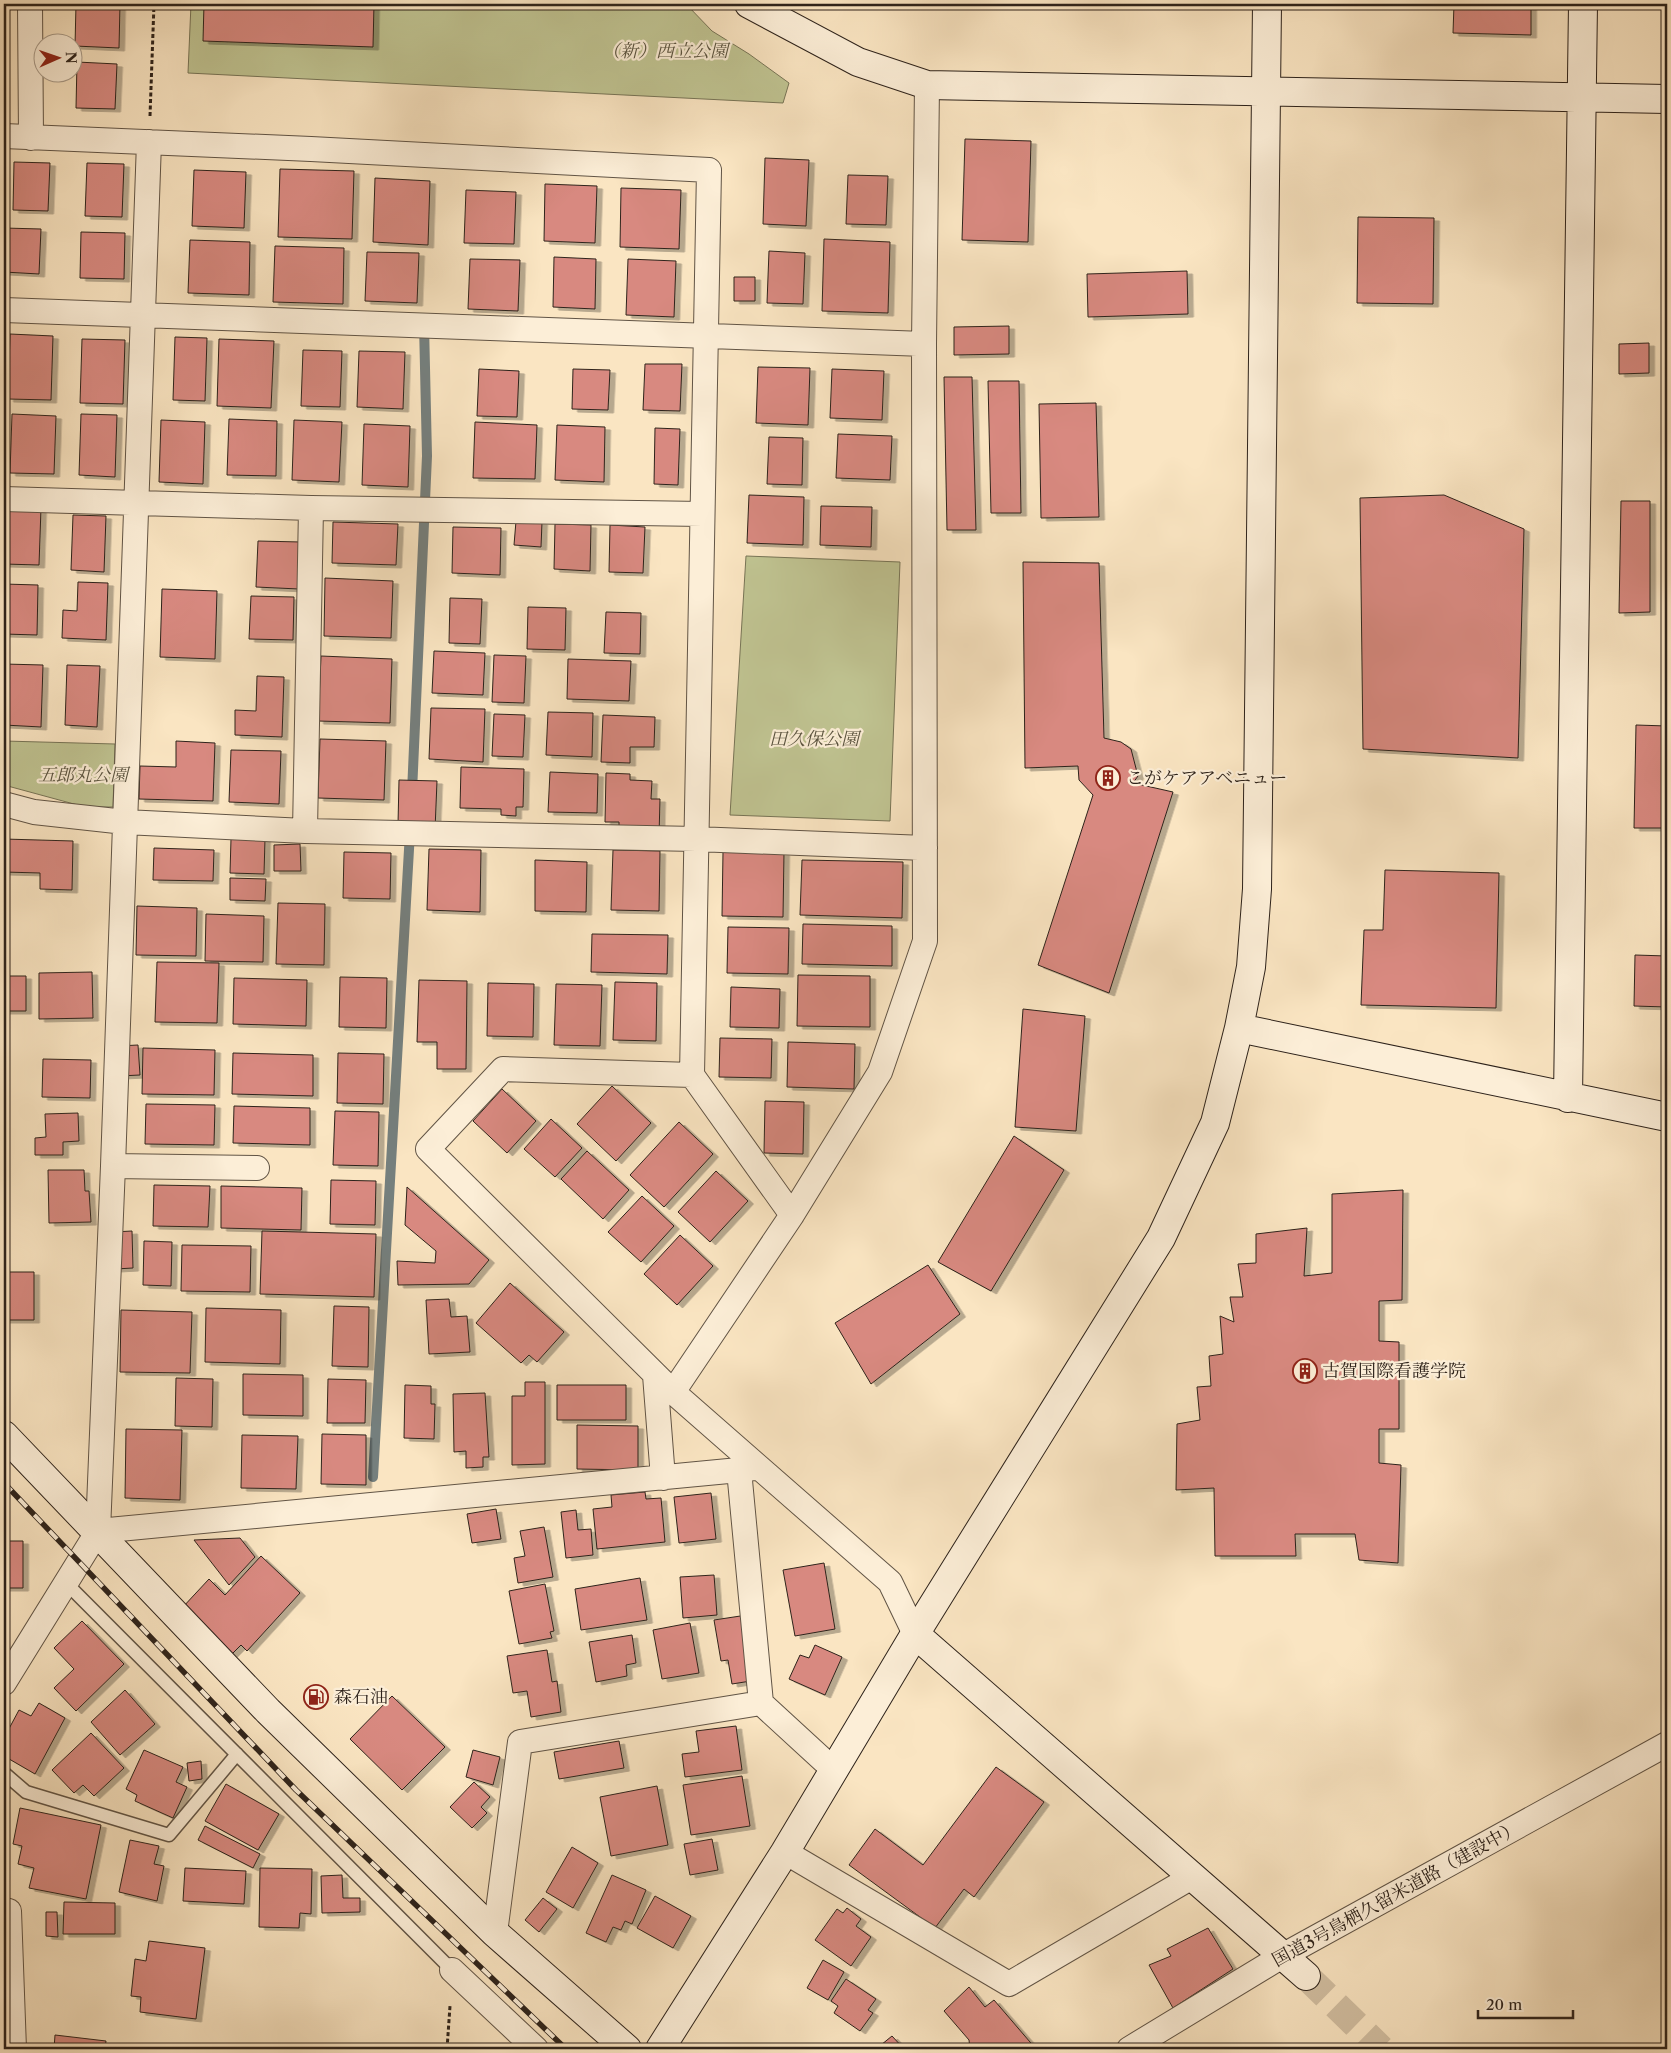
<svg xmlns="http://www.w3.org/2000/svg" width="1671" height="2053" font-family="'Libre Caslon Text','Noto Serif JP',serif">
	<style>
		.green { fill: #c0c492; stroke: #777456 }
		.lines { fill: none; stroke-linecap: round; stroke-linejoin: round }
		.stream { stroke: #757f7d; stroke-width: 10 }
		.building { fill: #d88980; stroke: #2e231b; filter: url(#shadow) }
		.secondary-tunnel { stroke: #d1bea1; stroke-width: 28; stroke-dasharray: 28 14; stroke-linecap: butt }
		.lane-casing { stroke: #615445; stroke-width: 15 }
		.street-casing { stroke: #615445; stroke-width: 26 }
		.secondary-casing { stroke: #2e231b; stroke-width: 30 }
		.path { stroke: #2e231b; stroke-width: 3; stroke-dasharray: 4 2.5; stroke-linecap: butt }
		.lane { stroke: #fceed7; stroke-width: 12 }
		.street { stroke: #fceed7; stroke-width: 24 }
		.secondary { stroke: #fceed7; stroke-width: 28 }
		.rail-casing { stroke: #2e231b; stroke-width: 5.5 }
		.rail { stroke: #fceed7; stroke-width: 4; stroke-dasharray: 11; stroke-linecap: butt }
		.labels { text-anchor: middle; stroke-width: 4.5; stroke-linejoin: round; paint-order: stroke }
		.park-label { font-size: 18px; font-style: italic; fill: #5a533f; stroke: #fceed7 }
		.poi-label { font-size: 18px; fill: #2e231b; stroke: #fceed7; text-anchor: start }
		.street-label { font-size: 18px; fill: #2e231b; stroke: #fceed7 }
	</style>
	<defs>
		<filter id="shadow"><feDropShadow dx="5.5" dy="3" stdDeviation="0" flood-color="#0004"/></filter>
	</defs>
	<rect width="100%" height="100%" fill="#fae5c2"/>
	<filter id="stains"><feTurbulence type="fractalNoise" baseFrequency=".004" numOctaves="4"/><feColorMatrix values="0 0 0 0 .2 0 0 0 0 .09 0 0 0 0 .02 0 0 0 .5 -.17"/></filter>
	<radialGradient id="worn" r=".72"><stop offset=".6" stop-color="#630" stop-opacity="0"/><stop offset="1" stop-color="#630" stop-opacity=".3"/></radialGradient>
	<!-- green -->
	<path class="green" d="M191,4h495l26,27 37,23 40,29 -6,20 -595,-30z
		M746,556l154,6 -10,259 -160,-6z
		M4,741l111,3 -2,63h-28l-81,-22z"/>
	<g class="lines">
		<!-- stream -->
		<path class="stream" d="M412,792l15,-336 -3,-132
			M373,1477l37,-645"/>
	</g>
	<!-- building -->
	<path class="building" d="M76,4h44l-1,44 -44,-2z
		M204,4h170l-1,43 -170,-6z
		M1454,4h77v31l-78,-2z
		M77,62l40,2 -2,45 -39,-1z
		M965,139l66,2 -3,101 -66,-2z
		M765,158l44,2 -3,66 -43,-2z
		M14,162l36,1 -2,48 -35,-1z
		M87,163l37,1 -2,53 -37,-1z
		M1665,168h2v50h-2z
		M280,169l74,2 -2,68 -74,-2z
		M194,170l52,2 -2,56 -52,-2z
		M848,175l40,1 -2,49 -40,-1z
		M375,178l55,3 -2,64 -55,-3z
		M545,184l52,2 -2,57 -51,-2z
		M621,188l60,2 -2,59 -59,-2z
		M466,190l50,2 -2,52 -50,-1z
		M1358,217l76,1 -1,86 -76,-1z
		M4,228l37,1 -2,45 -35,-2z
		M81,232l44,1 -1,46 -44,-1z
		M824,239l66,3 -2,71 -66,-2z
		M190,240l60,2 -1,53 -61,-2z
		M275,246l69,2 -1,56 -70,-2z
		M769,251l36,2 -2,51 -36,-1z
		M367,252l52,1 -2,50 -52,-2z
		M554,257l42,2 -1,50 -42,-2z
		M470,259l50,1 -2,51 -50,-2z
		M628,259l48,2 -2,56 -48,-2z
		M1187,271l1,43 -100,3 -1,-43z
		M734,277h21v24h-21z
		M1009,326v28l-55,1v-28z
		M10,334l43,2 -2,64 -43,-1z
		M175,337l32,1 -2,63 -32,-1z
		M82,339l43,1 -2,64 -43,-1z
		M219,339l55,2 -3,67 -54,-2z
		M1649,343v30l-30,1v-30z
		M303,350l39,1 -2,56 -39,-1z
		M359,351l46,1 -2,57 -46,-2z
		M645,364h37l-2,47 -37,-1z
		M758,367l52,1 -2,57 -52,-2z
		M479,369l40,2 -2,46 -40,-1z
		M573,369l37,1 -2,40 -36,-1z
		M832,369l52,2 -2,49 -52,-2z
		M944,377h28l4,153h-29z
		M988,381h31l2,132h-30z
		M1096,403l3,114 -58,1 -2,-114z
		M12,414l44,2 -2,58 -44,-1z
		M81,414l36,1 -2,62 -36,-2z
		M229,419l48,2 -1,55 -49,-1z
		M161,420l44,2 -2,62 -44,-2z
		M294,420l48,2 -3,60 -47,-2z
		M475,422l62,3 -2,54 -62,-1z
		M364,424l46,2 -2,61 -46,-2z
		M557,425l48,2 -1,55 -49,-2z
		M655,428l25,1 -2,56 -24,-1z
		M838,434l54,2 -2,44 -54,-2z
		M769,437l34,1 -1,47 -35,-1z
		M749,495l55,2 -1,48 -56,-2z
		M1444,495l80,34 -6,229 -155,-9 -3,-251z
		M1621,501h29v111l-31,1z
		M821,506l51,1 -1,40 -51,-2z
		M4,507l37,1 -2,57 -35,-1z
		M73,515l33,1 -2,56 -33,-2z
		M516,521l26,1 -1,25 -27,-2z
		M333,522l65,2 -2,41 -64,-2z
		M555,524l36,1 -1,46 -36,-2z
		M610,525l35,2 -2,46 -34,-1z
		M453,527l48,1 -1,47 -48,-2z
		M258,541l43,1 -2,47 -43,-2z
		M1023,562l76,1 5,175 17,4 10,7 7,27 -5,7 40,9 -64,201 -71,-28 55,-170 -14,-15 -1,-14 -53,2z
		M325,578l68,3 -2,57 -67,-2z
		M78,582l30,1 -2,57 -44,-2 1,-28 14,1z
		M4,584l34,1 -1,50 -33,-1z
		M162,589l55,2 -2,68 -55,-2z
		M251,596l43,1 -1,43 -44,-1z
		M450,598l32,1 -2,45 -31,-1z
		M528,607l38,1 -1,42 -38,-1z
		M606,612l35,1 -1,41 -36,-1z
		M434,651l51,2 -2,42 -51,-2z
		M494,655l32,1 -2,47 -32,-1z
		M321,656l71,3 -2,64 -72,-2z
		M568,659l63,2 -2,40 -62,-2z
		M4,664l39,1 -2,62 -37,-2z
		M67,665l33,1 -3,61 -32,-2z
		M257,676l27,1 -2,60 -47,-2v-25l21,1z
		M431,708l54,1 -2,53 -54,-3z
		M548,712l45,1 -1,44 -46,-2z
		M494,714l31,1 -2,42 -31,-1z
		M603,715l52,2 -1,30h-24v16l-29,-1z
		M1636,725l31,1v102h-33z
		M320,739l66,2 -2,59 -66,-2z
		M176,741l39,2 -2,58 -74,-2 1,-33 36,1z
		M231,750l50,1 -2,53 -50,-2z
		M461,767l63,2 -1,38h-7v9l-15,-1v-6l-41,-1z
		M550,772l48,2 -1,39 -49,-1z
		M606,773l24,1v6l22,1 -1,18h9l-1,37 -40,-2v-12h-14z
		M399,780l38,1 -2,49 -37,-6z
		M4,839l69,2 -1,49 -32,-1v-16l-36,-1z
		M231,839h34l-1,35 -34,-1z
		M300,844l1,27h-27v-26z
		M154,848l60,2 -1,31 -60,-1z
		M429,849l52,1 -1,62 -53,-2z
		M613,850l47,1 -1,60 -48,-1z
		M344,852l47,1 -1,46 -47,-1z
		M723,852l61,1 -1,64 -61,-1z
		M535,860l52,2 -1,50 -51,-1z
		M802,860l101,2 -1,56 -102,-3z
		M1385,870l114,3 -3,135 -135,-3 3,-75h19z
		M230,878l36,1 -1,22 -35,-1z
		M278,903l47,1 -1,61 -48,-1z
		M137,906l60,2 -1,48 -60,-1z
		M206,914l58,2 -1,46 -58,-1z
		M803,924l89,2v40l-90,-2z
		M728,927l61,1 -1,46 -61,-1z
		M592,934l76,1 -1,39 -76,-2z
		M1635,955l32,1v51l-33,-1z
		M157,962l62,1 -2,60 -62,-1z
		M92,972l1,46 -54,1v-46z
		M798,975l72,1v51l-73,-1z
		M4,976h22v35h-22z
		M340,977l47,1 -1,50 -47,-1z
		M234,978l73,2 -1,46 -73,-2z
		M419,980l48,1 -1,88h-29v-27h-20z
		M615,982l42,1 -1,58 -43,-1z
		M488,983l46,1 -1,53 -46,-1z
		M556,984l46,1 -2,61 -46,-1z
		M731,987l49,2 -1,39 -49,-1z
		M1023,1009l62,7 -9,115 -61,-4z
		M720,1038l52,1 -1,39 -52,-1z
		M788,1042l67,2 -1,45 -67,-2z
		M138,1045l2,30 -21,1 -1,-30z
		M143,1048l72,2 -1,45 -72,-1z
		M233,1053l80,2v41l-81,-2z
		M338,1053l46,1 -1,50 -46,-1z
		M43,1059l48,1 -1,38 -48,-1z
		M612,1086l39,37 -35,38 -39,-37z
		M502,1089l34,32 -29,32 -34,-32z
		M765,1101l39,1 -1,52 -39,-1z
		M146,1104l69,1 -1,40 -69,-1z
		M234,1106l76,2v37l-77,-2z
		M335,1111l44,1 -1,54 -45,-1z
		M78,1113l1,28 -16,1v13h-28v-17l11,-1 -1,-23z
		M551,1119l31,29 -27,29 -31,-28z
		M679,1122l34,32 -49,53 -34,-32z
		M1014,1136l50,34 -73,121 -53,-29z
		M587,1151l42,39 -26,29 -42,-40z
		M48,1170h36l1,21h4l2,31 -42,1z
		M716,1171l32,30 -38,41 -32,-30z
		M331,1180l45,1 -1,44 -45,-1z
		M154,1185l56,1 -2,41 -55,-1z
		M221,1186l81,2 -1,42 -80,-2z
		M407,1187l82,73 -20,24 -71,1 -1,-24 38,2 1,-12 -31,-26z
		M1403,1190l-1,110 -23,1v40l20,1v87h-20v34l22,2 -3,98 -39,-3 -4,-26h-60l1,22h-81l-1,-68 -38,2 1,-66 23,-4 -3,-33 14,-1 -2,-30 14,-2 -3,-38 14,6 -4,-25h13l-5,-33 18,-1v-29l51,-6 -3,48 28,-3v-79z
		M642,1196l32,30 -33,36 -33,-30z
		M132,1231l1,37 -18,1 -2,-37z
		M262,1231l114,3 -2,63 -114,-3z
		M680,1235l33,31 -36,39 -33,-31z
		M144,1241l28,1 -1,44 -28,-1z
		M182,1245l69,1 -1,46 -69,-1z
		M928,1265l32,49 -89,70 -36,-61z
		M4,1272h30v48h-30z
		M510,1283l54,49 -27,30 -8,-7 -8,8 -45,-40z
		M449,1299l2,18 16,-1 3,36 -41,2 -3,-54z
		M334,1306l35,1 -1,60 -36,-1z
		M206,1308l75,2 -1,54 -75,-2z
		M121,1310l71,2 -2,61 -70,-1z
		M243,1374l60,1v41l-60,-1z
		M176,1378l37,1 -1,48 -37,-1z
		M328,1379l38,1 -1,43h-38z
		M525,1382h20v82l-33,1v-69h13z
		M405,1385l26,1v18h4l-1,35 -30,-1z
		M557,1385h69v35h-69z
		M485,1393l4,64h-6v10l-17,1v-17l-12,1 -1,-58z
		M577,1425l61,1v44l-61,-1z
		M126,1429l56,1 -2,70 -55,-2z
		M322,1434l44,1v50l-45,-1z
		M242,1435l56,1 -2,53 -55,-1z
		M645,1492l1,7 15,-1 4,44 -68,7 -4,-40 19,-2 -1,-12z
		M711,1493l5,46 -37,4 -5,-46z
		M496,1509l5,30 -29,4 -5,-29z
		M576,1510l2,20 13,-1 2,26 -27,3 -5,-46z
		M544,1527l9,50 -35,6 -4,-25 11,-2 -5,-25z
		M240,1538l15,19 -26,28 -35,-45z
		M4,1541h19v47h-19z
		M261,1556l39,37 -53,58 -6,-6 -9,9 -50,-46 27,-29 16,16z
		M824,1563l11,66 -40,7 -12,-66z
		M714,1575l3,40 -34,3 -3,-41z
		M640,1578l7,42 -66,10 -6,-41z
		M545,1584l9,47 -4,1 2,6 -33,6 -10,-53z
		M747,1615l10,65 -25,4 -4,-24 -7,1 -7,-41z
		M82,1621l42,43 -48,47 -22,-23 20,-19 -20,-21z
		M690,1623l9,50 -37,6 -9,-49z
		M632,1635l4,28 -10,2 1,11 -31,6 -7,-40z
		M815,1645l27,12 -17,38 -36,-16 11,-24 9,3z
		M547,1650l5,32 5,-1 4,31 -30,5 -4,-26 -14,2 -6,-37z
		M125,1690l30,34 -35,31 -29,-33z
		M392,1696l53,51 -43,43 -52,-51z
		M39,1703l26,15 -30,56 -31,-18v-18l15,-28 12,6z
		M736,1726l6,44 -57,7 -3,-23 17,-2 -3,-21z
		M91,1733l33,35 -30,28 -11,-11 -9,8 -22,-23z
		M619,1741l5,27 -65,11 -5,-27z
		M144,1750l39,17 -7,15 11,5 -14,31 -38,-17 2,-6 -11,-6z
		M473,1750l27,7 -7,28 -27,-8z
		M201,1761l1,18 -13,2 -2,-18z
		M996,1767l48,35 -70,95 -10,-8 -29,39 -86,-63 26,-36 48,36z
		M742,1776l8,50 -59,9 -8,-50z
		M474,1782l16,15 -9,10 6,6 -15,15 -22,-21z
		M226,1784l53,30 -21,36 -53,-29z
		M657,1786l11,59 -57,11 -11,-59z
		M20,1808l81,17 -15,74 -57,-11 5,-20 -16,-4 4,-18 -9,-2z
		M205,1826l55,28 -7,14 -55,-28z
		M712,1839l6,31 -28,5 -6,-31z
		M130,1840l29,6 -5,18 10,2 -7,35 -38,-9z
		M572,1847l26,16 -25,45 -27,-16z
		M185,1868l61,3 -2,33 -61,-3z
		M260,1868l52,1 -1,45 -11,-1 -1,15 -40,-1z
		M342,1875l1,23h17v14l-38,1 -1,-37z
		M612,1875l34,15 -14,34 -7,-3 -4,9 -8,-3 -7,15 -20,-9z
		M655,1896l36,20 -18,32 -36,-20z
		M543,1898l14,11 -18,23 -14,-12z
		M64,1902l51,1v31h-52z
		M847,1908l14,11 -5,7 15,11 -20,29 -36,-26 22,-31 6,4z
		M46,1912h11l1,25 -12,-1z
		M1208,1928l25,41 -60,39 -24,-43 22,-9 -4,-7z
		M149,1941l56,7 -9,71 -56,-7 1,-15 -10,-1 4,-37 11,2z
		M823,1960l21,12 -16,28 -21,-12z
		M846,1979l30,20 -8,11 5,3 -13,18 -26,-18 4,-7 -7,-5z
		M969,1987l16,20 9,-7 42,49h-66l-1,-9 -25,-29z
		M55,2035l51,6 -1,8h-51z
		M892,2036l12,13h-28z"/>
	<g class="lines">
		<!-- secondary-tunnel -->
		<path class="secondary-tunnel" d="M1306,1976l75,73"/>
		<defs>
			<path id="lane" d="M66,1583l386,387
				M4,1773l22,19 143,43 68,-81"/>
			<path id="street" d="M30,4l1,134
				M4,136l307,13 398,21 -17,905 100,140
				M4,310l920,34
				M4,499l307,9 391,6
				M4,804l30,8 91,10 180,9 391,8 229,9
				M305,831l6,-323
				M692,1075l-189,-6 -75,80 245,243 217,190 25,52
				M113,1166l144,2
				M655,1375l8,103
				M673,1392l119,-177 88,-143 45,-131 -1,-597 3,-259
				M754,1468l-15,2 22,233
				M98,1531l641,-61
				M4,1683l94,-152 15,-365 36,-1024
				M785,1852l224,132 183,-107
				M4,1910l5,1 5,138
				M495,1933l25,-191 241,-39 74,68
				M452,1970l84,79
				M1129,2049l155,-94 383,-211"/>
			<path id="secondary" d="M749,4l109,58 69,23 740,14
				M1239,1028l428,89
				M1568,1098l15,-1094
				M4,1435l264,276 227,222 132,116
				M915,1634l391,342
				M660,2049l125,-197 130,-218 246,-396 54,-115 24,-95 12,-61 6,-78 10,-885"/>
		</defs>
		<!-- lane casing -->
		<use href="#lane" class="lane-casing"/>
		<!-- street casing -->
		<use href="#street" class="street-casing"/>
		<!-- secondary casing -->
		<use href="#secondary" class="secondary-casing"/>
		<!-- path -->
		<path class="path" d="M150,116l4,-112
			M447,2049l3,-43"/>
		<!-- lane -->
		<use href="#lane" class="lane"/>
		<!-- street -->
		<use href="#street" class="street"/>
		<!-- secondary -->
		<use href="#secondary" class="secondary"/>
		<defs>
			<path id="rail" d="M4,1483l292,307 270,259"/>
		</defs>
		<!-- rail casing -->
		<use href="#rail" class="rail-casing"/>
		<!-- rail -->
		<use href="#rail" class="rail"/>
	</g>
	<!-- icons -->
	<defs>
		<symbol id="building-ring" viewBox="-11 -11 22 22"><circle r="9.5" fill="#fceed7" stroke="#8f2418" stroke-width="1.5"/><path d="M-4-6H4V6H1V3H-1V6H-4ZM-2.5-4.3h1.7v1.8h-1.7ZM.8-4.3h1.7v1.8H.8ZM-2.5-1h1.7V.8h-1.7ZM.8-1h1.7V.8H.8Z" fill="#8f2418"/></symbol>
		<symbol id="fuel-ring" viewBox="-11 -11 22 22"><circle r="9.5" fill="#fceed7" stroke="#8f2418" stroke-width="1.5"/><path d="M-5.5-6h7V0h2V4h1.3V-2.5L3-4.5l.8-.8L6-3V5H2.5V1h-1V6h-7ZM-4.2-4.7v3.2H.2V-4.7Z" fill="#8f2418"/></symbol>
	</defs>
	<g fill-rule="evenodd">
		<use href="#building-ring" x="1094" y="764" width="28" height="28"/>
		<use href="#building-ring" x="1291" y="1357" width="28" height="28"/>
		<use href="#fuel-ring" x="302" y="1683" width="28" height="28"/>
	</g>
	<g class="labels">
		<!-- park labels -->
		<g class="park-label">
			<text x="665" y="57">（新）西立公園</text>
			<text x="814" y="745">田久保公園</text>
			<text x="83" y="781">五郎丸公園</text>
		</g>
		<!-- poi labels -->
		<g class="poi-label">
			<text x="1126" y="784">こがケアアベニュー</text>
			<text x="1322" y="1377">古賀国際看護学院</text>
			<text x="334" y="1703">森石油</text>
		</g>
		<!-- street labels -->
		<g class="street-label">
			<text transform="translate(1396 1894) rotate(-29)" y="6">国道3号鳥栖久留米道路（建設中）</text>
		</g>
	</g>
	<!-- margin -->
	<rect width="1671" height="2053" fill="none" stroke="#fae5c2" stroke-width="20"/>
	<rect x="5" y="5" width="1661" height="2043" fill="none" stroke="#2e231b" stroke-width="2.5"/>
	<rect x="10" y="10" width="1651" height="2033" fill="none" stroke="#2e231b"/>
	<!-- north arrow -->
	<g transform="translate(58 58) rotate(88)"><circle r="24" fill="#fceed7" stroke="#aa9d8c"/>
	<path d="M0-4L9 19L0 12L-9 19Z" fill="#8f2418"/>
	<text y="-8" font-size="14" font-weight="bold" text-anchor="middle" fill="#2e231b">N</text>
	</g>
	<!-- scale -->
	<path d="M1478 2010v8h95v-8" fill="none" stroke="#2e231b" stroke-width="2.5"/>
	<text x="1486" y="2010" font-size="15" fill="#2e231b" stroke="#fceed7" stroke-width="4" paint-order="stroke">20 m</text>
	<rect width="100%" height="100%" filter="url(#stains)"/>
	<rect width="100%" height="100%" fill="url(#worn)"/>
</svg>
